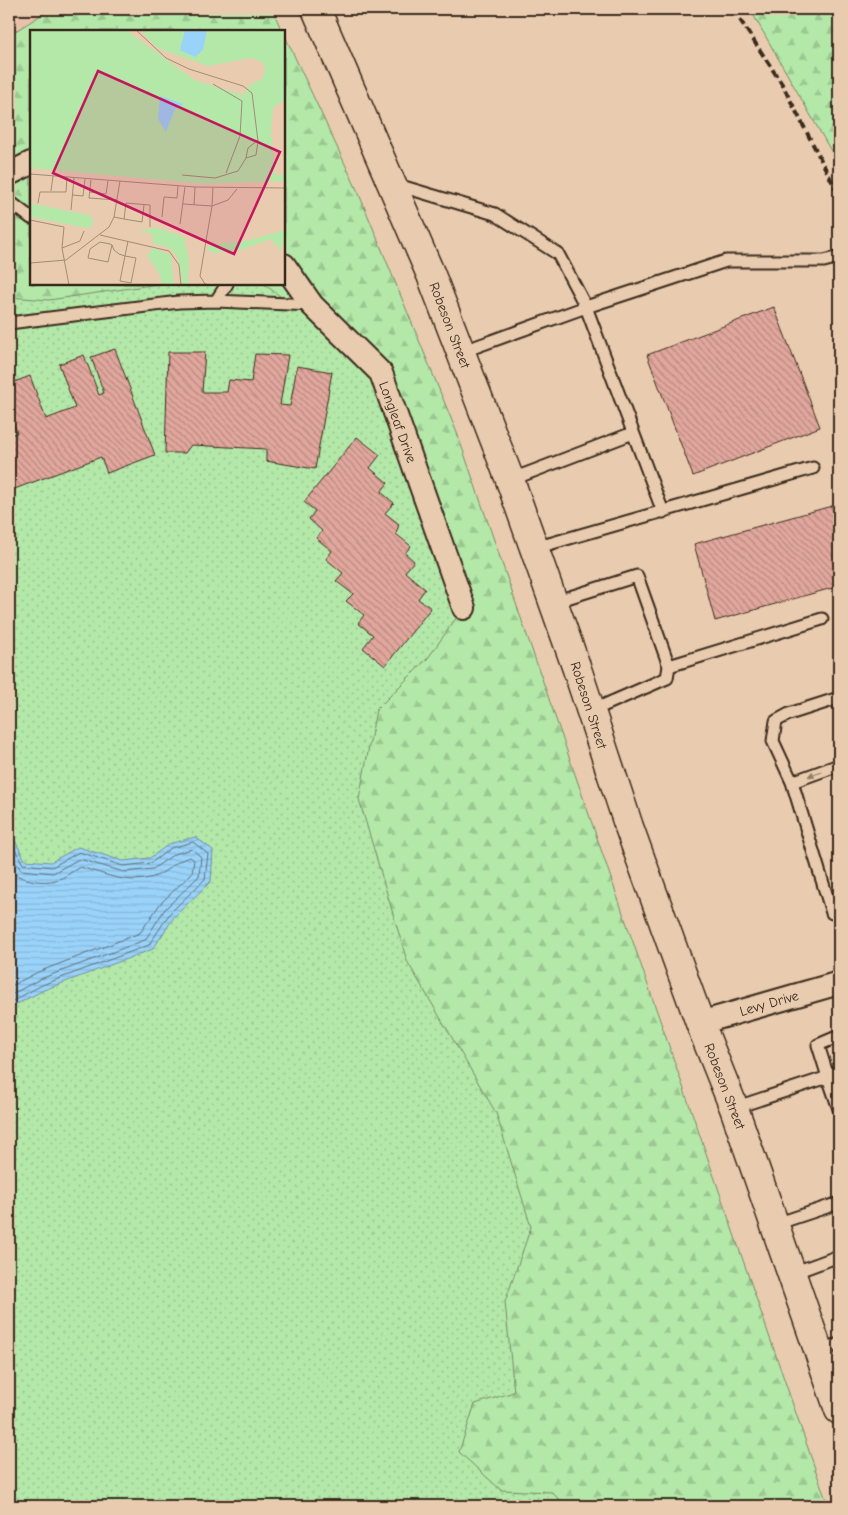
<svg xmlns="http://www.w3.org/2000/svg" width="848" height="1515" font-family="'Comic Neue',sans-serif">
	<style>
		.built { fill: #e7c1aa }
		.grass { fill: url(#grass-dots); stroke: #778964 }
		.forest { fill: url(#forest-firs); stroke: #778964 }
		.water { fill: url(#water-rules); stroke: #748fa2 }
		.lines { fill: none; stroke-linecap: round; stroke-linejoin: round }
		.shore { stroke: #616e76; stroke-width: 1 }
		.building { fill: url(#building-back-hatch); stroke: #3b2a1e }
		.lane-casing { stroke: #3b2a1e; stroke-width: 15 }
		.street-casing { stroke: #3b2a1e; stroke-width: 26 }
		.primary-casing { stroke: #3b2a1e; stroke-width: 31 }
		.lane { stroke: #e9ccaf; stroke-width: 11 }
		.street { stroke: #e9ccaf; stroke-width: 22 }
		.primary { stroke: #e9ccaf; stroke-width: 28 }
		.rail { stroke: #3b2a1e; stroke-width: 4; stroke-dasharray: 8 4; stroke-linecap: butt }
		.oneway { fill: #927b66 }
		.labels { text-anchor: middle; stroke-width: 4; stroke-linejoin: round; paint-order: stroke }
		.street-label { font-size: 14px; fill: #3b2a1e; stroke: #e9ccaf }
		.inset-road { fill: none; stroke: #a38b75; stroke-width: 1 }
		.view { fill: #c2185b; fill-opacity: 0.15; stroke: #c2185b; stroke-width: 2.5 }
		.inset-edge { fill: none; stroke: #3b2a1e; stroke-width: 2.5 }
	</style>
	<defs>
		<pattern id="grass-dots" width="8" height="8" patternUnits="userSpaceOnUse" patternTransform="scale(1.25)"><rect width="8" height="8" fill="#b3e8a9"/><path d="M2 2h.1M6 6h.1" fill="none" stroke="#9bc791" stroke-width="1.8" stroke-linecap="round"/></pattern>
		<pattern id="forest-firs" width="22" height="20" patternUnits="userSpaceOnUse" patternTransform="scale(1.25)"><rect width="22" height="20" fill="#b3e8a9"/><path d="M5 1l3.5 6h-7zM16 11l3.5 6h-7z" fill="#9bc791"/></pattern>
		<pattern id="water-rules" width="6" height="5" patternUnits="userSpaceOnUse" patternTransform="scale(1.25)"><rect width="6" height="5" fill="#9ad3fa"/><path d="M0 2.5h6" fill="none" stroke="#86b5d6"/></pattern>
		<pattern id="building-back-hatch" width="6" height="6" patternUnits="userSpaceOnUse" patternTransform="scale(1.25)"><rect width="6" height="6" fill="#e1a79d"/><path d="M-1 5l2 2M0 0l6 6M5-1l2 2" fill="none" stroke="#b8887f"/></pattern>
	</defs>
	<rect width="100%" height="100%" fill="#e9ccaf"/>
	<filter id="ink" filterUnits="userSpaceOnUse"><feTurbulence type="fractalNoise" baseFrequency=".02" numOctaves="2"/><feDisplacementMap in="SourceGraphic" scale="10" xChannelSelector="R" yChannelSelector="G"/><feConvolveMatrix kernelMatrix="1 2 1 2 8 2 1 2 1" color-interpolation-filters="sRGB"/></filter>
	<g filter="url(#ink)">
		<!-- built -->
		<path class="built" d="M9,9h42l-42,26z"/>
		<!-- grass -->
		<path class="grass" d="M333,201l448,1305h-772v-1247l22,25h253z"/>
		<!-- forest -->
		<path class="forest" d="M51,9h221l10,22h-251v253h127l-109,16 -40,-3v-262z
			M750,9h81l8,14v142z
			M284,34l75,160 98,239 371,1073h-263l-13,-14 -51,-2 -42,-38 16,-48 39,-12 -9,-90 26,-75 -35,-114 -89,-152 -48,-162 17,-89 52,-52 36,-51 -83,-234 -117,-89h20z"/>
		<!-- water -->
		<path class="water" d="M9,829l16,31 26,2 27,-15 45,14 27,-3 19,-14 26,-7 18,13 -2,31 -37,36 -21,32 -109,41 -35,18z"/>
		<g class="lines">
			<!-- shore -->
			<path class="shore" d="M9,839l14,25 29,3 27,-15 44,14 28,-3 20,-15 22,-6 15,12 -3,25 -35,34 -21,32 -107,40 -33,18
				M9,853l12,17 32,3 26,-14 45,13 29,-3 21,-15 18,-5 9,8 -2,19 -34,33 -20,31 -105,39 -31,17
				M9,869c8,11 34,15 47,11 9,-2 16,-9 24,-13 25,7 50,19 76,9 14,-6 18,-15 34,-19l4,3 -2,13 -32,31 -20,29 -102,39 -29,15"/>
		</g>
		<!-- building -->
		<path class="building" d="M774,307l46,120 -127,49 -46,-121z
			M115,349l40,106 -48,18 -6,-16 -92,34v-56l8,-2 -8,-22v-27l21,-8 16,43 29,-11 -16,-44 25,-9 15,40 5,-2 -13,-36z
			M168,352h37l-3,40h25l2,-12 22,2 4,-28 33,1 -8,50 10,1 7,-40 35,6 -17,97 -49,-8v-12l-75,-4 -6,8h-20z
			M357,437l23,18 -10,13 18,15 -7,9 13,11 -9,10 14,11 -3,10 15,12 -6,7 9,8 -9,11 20,17 -7,10 13,9 -46,58 -22,-18 10,-13 -15,-12 6,-8 -18,-14 7,-7 -17,-13 7,-8 -17,-14 6,-8 -16,-13 6,-7 -13,-12 6,-8 -11,-9z
			M839,504v82l-124,35 -21,-77z"/>
		<g class="lines">
			<defs>
				<path id="lane" d="M394,184l101,30 63,40 28,53 -125,45
					M9,201l22,17
					M216,301l11,-17
					M9,323l170,-21 37,-1 96,4
					M510,480l123,-47
					M663,512l-77,-205 140,-46h98l15,-4
					M535,548l278,-80
					M554,602l83,-26 32,90 153,-47
					M839,698l-50,16 -13,7 -3,20 19,41 40,131 7,-3
					M591,711l76,-33 2,-12
					M792,782l47,-17
					M833,1074l-5,3 -10,-32 21,-9
					M734,1108l94,-31 11,32
					M776,1224l63,-21
					M793,1273l46,-17
					M818,1350l21,-6"/>
				<path id="street" d="M9,174l22,-11
					M284,265l28,40 69,68 83,235
					M700,1023l139,-40"/>
				<path id="primary" d="M316,9l115,266 79,205 67,189 52,158 71,196 34,85 105,302"/>
			</defs>
			<!-- lane casing -->
			<use href="#lane" class="lane-casing"/>
			<!-- street casing -->
			<use href="#street" class="street-casing"/>
			<!-- primary casing -->
			<use href="#primary" class="primary-casing"/>
			<!-- lane -->
			<use href="#lane" class="lane"/>
			<!-- street -->
			<use href="#street" class="street"/>
			<!-- primary -->
			<use href="#primary" class="primary"/>
			<!-- rail -->
			<path class="rail" d="M733,9l49,75 57,111"/>
		</g>
		<!-- one-way arrows -->
		<defs><path id="oneway-solid" d="M-6-.8H1V-3.2L6.5 0L1 3.2V.8H-6Z" transform="scale(1.25)"/></defs>
		<use class="oneway" href="#oneway-solid" transform="translate(815 774) rotate(161)"/>
	</g>
	<g class="labels">
		<!-- street labels -->
		<g class="street-label">
			<text transform="translate(450 325) rotate(69)" y="5">Robeson Street</text>
			<text transform="translate(398 422) rotate(70)" y="5">Longleaf Drive</text>
			<text transform="translate(589 705) rotate(72)" y="5">Robeson Street</text>
			<text transform="translate(769 1003) rotate(-16)" y="5">Levy Drive</text>
			<text transform="translate(725 1086) rotate(69)" y="5">Robeson Street</text>
		</g>
	</g>
	<!-- overview -->
	<g transform="translate(30 30)">
		<rect width="255" height="255" fill="#e9ccaf"/>
		<path d="M0,0h96l68,50 49,15 6,41 -11,45 -208,-18z" fill="#b3e8a9"/>
		<path d="M110,0h145v69l-12,9 -2,22 4,45h10v6l-82,3 -173,-16v-17l18,3 3,-7 20,-9 10,-9 5,5 -1,5 19,11 61,2 10,7 7,16 33,3 17,-10 13,-34 -2,-39 8,-11 11,-5 3,-11 -3,-6 -11,-4 -43,8 -51,-18zM0,173l58,12 5,3 -1,8 -5,2 -57,-11zM128,198l26,9 5,23 -1,25h-5l-6,-29 -9,-9 -14,-3 -3,-11 -14,-3zM255,200v12l-4,3 -1,6 -9,-12 -30,11 -28,3 -6,-4 5,-5 34,-3zM123,218l18,7 3,30h-12l-2,-10 -13,-20z" fill="#b3e8a9"/>
		<path d="M155,0h22l-4,20 -8,7 -15,-7zM130,66l24,8 -9,5 -9,23 -8,-13z" fill="#9ad3fa"/>
		<path class="inset-road" d="M106,0l30,28 23,11 54,17 9,7 6,48 -2,14 -10,3 -8,13 -23,7 -33,-3M183,54l29,17 -2,35 -14,37M216,128l2,-10 10,-8M0,144l165,13 90,1M61,150l-2,18 28,2M183,158l-1,18 16,-6 9,-11M21,161l2,-15M60,162l16,2 2,-13M42,165l11,1 2,-17M8,173l2,-11h26l1,-15M153,174l29,2 -12,70 5,8 5,1M164,175l1,-18M41,180l3,-32M84,187l10,2 2,-16 24,2v22M132,187l2,-20 13,1 1,-12M94,189l18,3 2,-17M0,190l34,7 -2,21 7,37M150,194l5,-37M70,205l69,16 10,14 2,20M82,215l-4,17 -20,-4 2,-9 10,-7 10,2 2,1 2,5 5,4 6,2 11,2 -5,25 -11,-2 8,-40M32,218l18,-7 4,-10M0,233l36,-3 43,-33 5,-10 6,-36"/>
		<path class="view" d="M68,41l182,81 -46,102 -181,-81z"/>
		<rect width="255" height="255" class="inset-edge"/>
	</g>
	<!-- margin -->
	<rect width="848" height="1515" fill="none" stroke="#e9ccaf" stroke-width="30"/>
	<rect x="15" y="15" width="818" height="1485" fill="none" stroke="#3b2a1e" stroke-width="2" filter="url(#ink)"/>
</svg>
